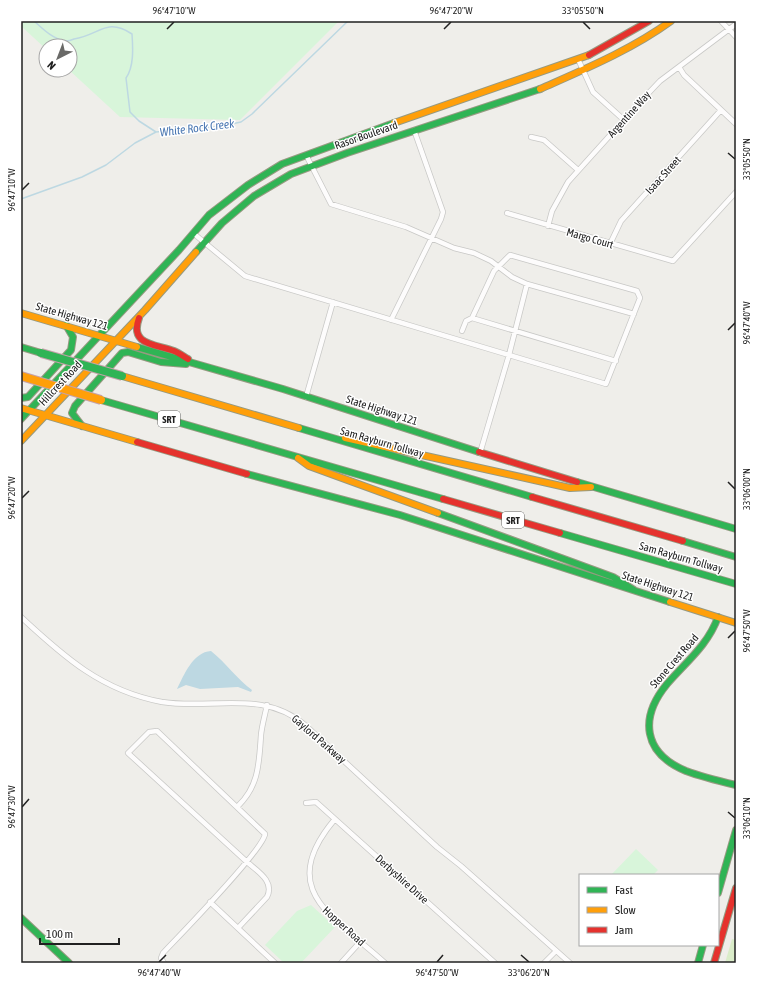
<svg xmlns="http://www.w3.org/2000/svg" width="757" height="984" font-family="'Asap Condensed',sans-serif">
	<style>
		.grass { fill: #daecc9 }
		.park { fill: #d8f5da }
		.water { fill: #bdd8e2 }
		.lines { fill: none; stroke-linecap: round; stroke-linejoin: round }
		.stream { stroke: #bdd8e2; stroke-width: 1.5 }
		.street-casing { stroke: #c8c8c6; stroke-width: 6 }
		.fast-casing { stroke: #969a81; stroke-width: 8 }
		.slow-casing { stroke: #969a81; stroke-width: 8 }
		.jam-casing { stroke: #969a81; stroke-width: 8 }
		.street { stroke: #fdfcfc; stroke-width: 4.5 }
		.fast { stroke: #30b455; stroke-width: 6 }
		.slow { stroke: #ff9f0a; stroke-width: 6 }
		.jam { stroke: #e5322d; stroke-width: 6 }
		.fast-bridge-casing { stroke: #c5a1a9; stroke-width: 10; stroke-linecap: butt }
		.slow-bridge-casing { stroke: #c5a1a9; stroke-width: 10; stroke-linecap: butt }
		.fast-bridge { stroke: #30b455; stroke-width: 8 }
		.slow-bridge { stroke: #ff9f0a; stroke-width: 8 }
		.ticks { fill: none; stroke: #212121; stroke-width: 1.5 }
		.labels { text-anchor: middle; stroke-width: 3; stroke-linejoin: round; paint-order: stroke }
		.shield { fill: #fff; stroke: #646464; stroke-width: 1 }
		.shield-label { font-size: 10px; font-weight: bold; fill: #212121 }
		.street-label { font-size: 11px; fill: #212121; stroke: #fff }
		.water-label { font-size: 12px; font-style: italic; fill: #4b78b3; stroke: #fff }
		.neatline { fill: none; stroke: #212121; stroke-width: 1.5 }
		.ticks-label { font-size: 10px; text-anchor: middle; fill: #212121 }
	</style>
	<rect width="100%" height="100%" fill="#efeeea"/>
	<!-- grass -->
	<path class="grass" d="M732,939l4,1v23h-11z"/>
	<!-- park -->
	<path class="park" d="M21,21h318l-99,99 -120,-3 -51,-47h1v-24h-24v3l-25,-23z
		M636,849l22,21 -5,5h-42z
		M311,905l24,22 -34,36h-17l-19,-18 32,-34z"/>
	<!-- water -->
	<path class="water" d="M211,651c15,12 26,28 41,39l-1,2 -13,-5 -38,2 -14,-4 -9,4c7,-14 16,-37 34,-38z"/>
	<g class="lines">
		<!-- stream -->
		<path class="stream" d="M34,21c9,8 19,18 31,20 3,0 7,-1 9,-2 26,-4 32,-22 58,-5 1,14 2,33 -6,44l4,34 9,9 17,11
			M21,199l61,-22 24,-12 29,-22 21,-11 66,-6 19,-4 11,-8 96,-93"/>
		<defs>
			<path id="street" d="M721,21l15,16
				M578,59l15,33 31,28
				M679,67l5,8 52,49
				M531,137l13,3 34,30
				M306,155l25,49 75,23 48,21 20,5 17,8 21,16 15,7
				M507,213l166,48 63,-69
				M548,226l4,-15 16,-29 72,-80 20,-21 76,-57
				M193,233l52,43 264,79 -29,98
				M610,244l11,-23 100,-111
				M472,318l144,43
				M391,320l50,-101 2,-7 -29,-82
				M462,331l4,-10 6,-3 22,-47 16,-16 127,36 3,7 -34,86 -97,-29 18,-71 107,30
				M306,397l27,-95
				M21,617c43,40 81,74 141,85 50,8 101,-13 143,23l132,122 24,19 109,97
				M306,803l10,-1 179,161
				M238,806c21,-20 21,-43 23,-71 1,-10 4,-20 6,-30
				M335,819c-61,72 0,98 50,144
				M210,902l65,61
				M164,963l-3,-5 2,-5c16,-17 101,-104 102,-119l-108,-103 -8,1 -21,21 119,109c10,9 28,19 20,35l-29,31
				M341,963l20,-22
				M544,963l12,-12"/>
			<path id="fast" d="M196,252l26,-29 32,-27 37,-22 56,-21 193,-64
				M21,347l20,6
				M137,347l146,42 196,63
				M21,398l7,-1 43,-47 2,-13 -7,-12
				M101,400l342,99
				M21,419l158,-169 30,-35 39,-30 34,-21 112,-41
				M82,426l-10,-13 3,-7 47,-53 6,-1 33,10 25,2
				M299,428l233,69
				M247,474l153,41 270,87
				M577,482l159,47
				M438,513l175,64 21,13
				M560,533l176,51
				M683,541l53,16
				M718,617c-10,28 -32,45 -51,67 -28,34 -24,69 19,87 16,6 33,10 50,14
				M718,893l18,-63
				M21,918l48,45
				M698,963l5,-18"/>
			<path id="slow" d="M540,89c45,-20 91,-39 131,-68
				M394,123l195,-68
				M21,313l116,34
				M122,376l177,52
				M21,408l116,34
				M345,438l225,50 21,-1
				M21,441l124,-131 51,-58
				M298,458l11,8 129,47
				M670,602l66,21"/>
			<path id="jam" d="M589,55l60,-34
				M139,318c-10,27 16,26 35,33 5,2 9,5 14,8
				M137,442l110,32
				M479,452l98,30
				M532,497l151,44
				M443,499l117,34
				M714,963l22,-75"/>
		</defs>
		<!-- street casing -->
		<use href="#street" class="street-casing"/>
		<!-- fast casing -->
		<use href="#fast" class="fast-casing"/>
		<!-- slow casing -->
		<use href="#slow" class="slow-casing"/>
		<!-- jam casing -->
		<use href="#jam" class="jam-casing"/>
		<!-- street -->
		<use href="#street" class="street"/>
		<!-- fast -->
		<use href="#fast" class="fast"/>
		<!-- slow -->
		<use href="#slow" class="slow"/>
		<!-- jam -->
		<use href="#jam" class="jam"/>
		<defs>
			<path id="fast-bridge" d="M41,353l81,23"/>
			<path id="slow-bridge" d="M21,376l80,24"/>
		</defs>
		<!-- fast-bridge casing -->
		<use href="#fast-bridge" class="fast-bridge-casing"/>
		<!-- slow-bridge casing -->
		<use href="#slow-bridge" class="slow-bridge-casing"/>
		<!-- fast-bridge -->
		<use href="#fast-bridge" class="fast-bridge"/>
		<!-- slow-bridge -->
		<use href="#slow-bridge" class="slow-bridge"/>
	</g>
	<!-- ticks -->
	<path class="ticks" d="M583,22l7,7M167,29l7,-7M444,29l7,-7M728,153l7,6M22,190l7,-7M728,330l7,-7M728,482l7,7M22,498l7,-7M728,638l7,-7M22,807l7,-8M728,812l7,6M521,955l8,7M159,962l7,-7M437,962l6,-7"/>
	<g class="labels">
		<!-- shield labels -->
		<g class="shield">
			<rect x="158" y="411" width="22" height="16" rx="3"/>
			<rect x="502" y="512" width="22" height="16" rx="3"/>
		</g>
		<g class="shield-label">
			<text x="169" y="423">SRT</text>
			<text x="513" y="524">SRT</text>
		</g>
		<!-- street labels -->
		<g class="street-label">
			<text transform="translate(629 114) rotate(-48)" y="4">Argentine Way</text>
			<text transform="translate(366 135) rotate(-19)" y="4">Rasor Boulevard</text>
			<text transform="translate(663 175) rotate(-48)" y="4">Isaac Street</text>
			<text transform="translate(590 238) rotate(16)" y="4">Margo Court</text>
			<text transform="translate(72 316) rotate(16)" y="4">State Highway 121</text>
			<text transform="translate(60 383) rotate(-47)" y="4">Hillcrest Road</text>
			<text transform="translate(382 410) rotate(18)" y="4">State Highway 121</text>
			<text transform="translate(382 442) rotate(16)" y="4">Sam Rayburn Tollway</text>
			<text transform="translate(681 557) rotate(16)" y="4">Sam Rayburn Tollway</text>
			<text transform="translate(658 586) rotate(18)" y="4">State Highway 121</text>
			<text transform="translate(674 661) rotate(-49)" y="4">Stone Crest Road</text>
			<text transform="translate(319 739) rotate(41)" y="4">Gaylord Parkway</text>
			<text transform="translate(402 879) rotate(42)" y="4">Derbyshire Drive</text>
			<text transform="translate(344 926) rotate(42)" y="4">Hopper Road</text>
		</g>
		<!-- water labels -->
		<g class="water-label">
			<text transform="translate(197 128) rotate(-7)" y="4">White Rock Creek</text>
		</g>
	</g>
	<!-- border -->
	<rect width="757" height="984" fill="none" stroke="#ffffff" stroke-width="44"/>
	<!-- legend -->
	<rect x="579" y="874" width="140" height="72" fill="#ffffff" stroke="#a6a6a6"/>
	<rect x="587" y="887" width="20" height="6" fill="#30b455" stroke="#a6a6a6"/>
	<text x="615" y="894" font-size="12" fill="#212121">Fast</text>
	<rect x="587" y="907" width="20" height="6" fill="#ff9f0a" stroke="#a6a6a6"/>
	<text x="615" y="914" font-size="12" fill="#212121">Slow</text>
	<rect x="587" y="927" width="20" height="6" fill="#e5322d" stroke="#a6a6a6"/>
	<text x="615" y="934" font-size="12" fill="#212121">Jam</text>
	<!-- north arrow -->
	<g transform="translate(58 58) rotate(222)"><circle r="19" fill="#ffffff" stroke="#a6a6a6"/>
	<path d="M0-3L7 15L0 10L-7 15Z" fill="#696967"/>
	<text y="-6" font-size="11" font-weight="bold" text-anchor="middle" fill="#212121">N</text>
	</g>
	<!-- scale -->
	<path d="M40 938v6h79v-6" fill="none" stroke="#212121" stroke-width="2"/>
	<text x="46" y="938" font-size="12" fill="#212121" stroke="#ffffff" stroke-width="3" paint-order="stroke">100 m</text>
	<rect x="22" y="22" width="713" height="940" class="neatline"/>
	<g class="ticks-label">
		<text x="174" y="14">96°47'10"W</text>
		<text x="451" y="14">96°47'20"W</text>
		<text x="583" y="14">33°05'50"N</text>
		<text transform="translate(746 159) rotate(-90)" y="4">33°05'50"N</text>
		<text transform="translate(11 190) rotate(-90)" y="4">96°47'10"W</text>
		<text transform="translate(746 323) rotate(-90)" y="4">96°47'40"W</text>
		<text transform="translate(746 489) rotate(-90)" y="4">33°06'00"N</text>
		<text transform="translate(11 498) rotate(-90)" y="4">96°47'20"W</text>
		<text transform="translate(746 631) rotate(-90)" y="4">96°47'50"W</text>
		<text transform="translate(11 807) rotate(-90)" y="4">96°47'30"W</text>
		<text transform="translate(746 818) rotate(-90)" y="4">33°06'10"N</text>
		<text x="159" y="976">96°47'40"W</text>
		<text x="437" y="976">96°47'50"W</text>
		<text x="529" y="976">33°06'20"N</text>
	</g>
</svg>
